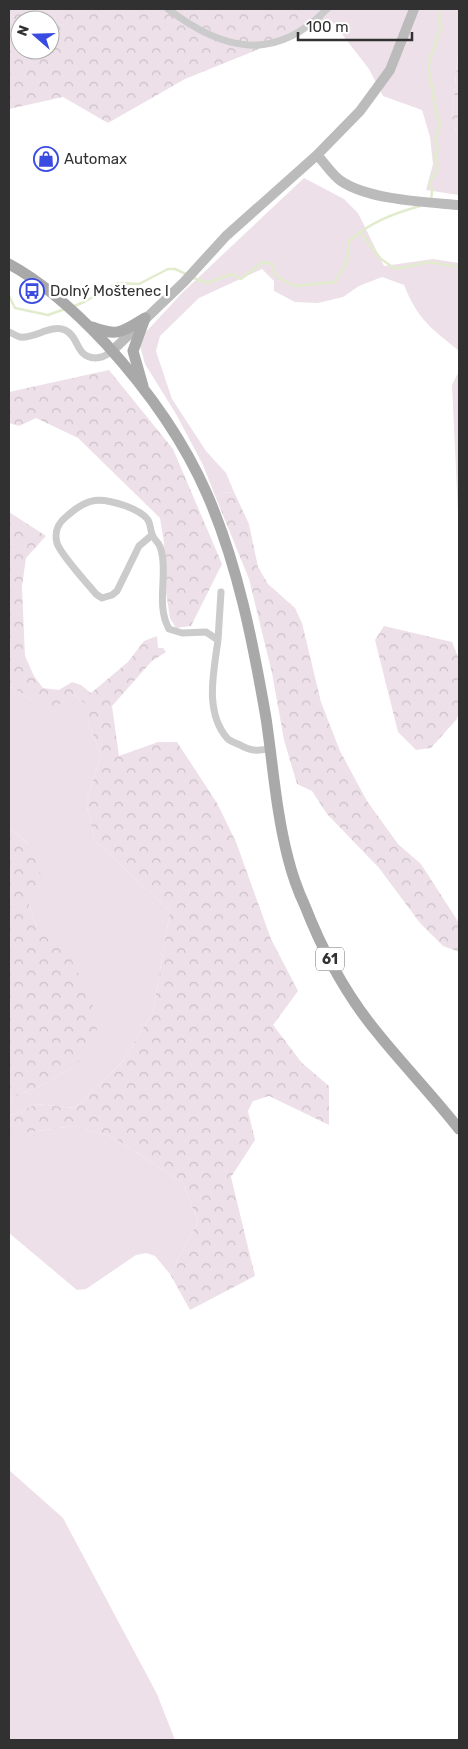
<svg xmlns="http://www.w3.org/2000/svg" width="468" height="1749" font-family="Rubik,sans-serif">
	<style>
		.green { fill: #ede0e8 }
		.forest { fill: url(#forest-crowns); fill-rule: evenodd }
		.lines { fill: none; stroke-linecap: round; stroke-linejoin: round }
		.stream { stroke: #e1eccd; stroke-width: 2.5 }
		.street { stroke: #cbcbcb; stroke-width: 7 }
		.secondary { stroke: #bbb; stroke-width: 10 }
		.primary { stroke: #a9a9a9; stroke-width: 11 }
		.labels { text-anchor: middle; stroke-width: 5; stroke-linejoin: round; paint-order: stroke }
		.shield { fill: #fff; stroke: #6f6f6f; stroke-width: 1 }
		.shield-label { font-size: 14px; font-weight: bold; fill: #313131 }
		.poi-label { font-size: 15px; fill: #313131; stroke: #fff; text-anchor: start }
	</style>
	<defs>
		<pattern id="forest-crowns" width="20" height="18" patternUnits="userSpaceOnUse" patternTransform="scale(1.25)"><rect width="20" height="18" fill="#ede0e8"/><path d="M2 6a3 3 0 1 1 6 0M12 15a3 3 0 1 1 6 0" fill="none" stroke="#ccc1c7"/></pattern>
	</defs>
	<rect width="100%" height="100%" fill="#fff"/>
	<!-- green -->
	<path class="green" d="M331,9h128v33l-7,76 7,22v55l-33,-5 7,-26 -3,-27 -8,-27 -39,-14 -14,-27 -38,-49z
		M304,178l40,21 14,14 26,53 49,-7 26,4v88c-28,-23 -41,-31 -55,-66l-22,-8 -23,9 -16,11 -25,6 -23,-1 -21,-11v-10l-12,-12 -63,29 -39,38 -4,15 16,48 34,52 20,22 8,19 -15,1 -3,5 -13,-33 -27,-51 -31,-50 -5,-18 4,-12 39,-42z
		M459,371v163l-7,-149z
		M12,687l29,19h15l16,-12 15,11v14l14,36 -15,48 9,38 75,70 -17,101 -30,49 -48,47 -38,-4 -28,12v-17l36,-15 26,-16 -34,-141 -9,-25 1,-58 -20,-16v-139z
		M74,1126l39,11 70,46 15,39 -28,52 -15,-18 -9,-3 -10,2 -50,34 -9,1 -68,-57v-101h22z
		M9,1470l54,48 94,176 18,46h-166z"/>
	<!-- forest -->
	<path class="forest" d="M9,9h322v11l-146,59 -77,44 -45,-26 -54,12zM20,20h30v30h-30z
		M459,42v98l-7,-22z
		M109,370l64,79 49,115 -31,62 -15,2 -6,-10 -7,-45 1,-30 -4,-25 -82,-80 -42,-20 -17,8 -10,-3v-31z
		M234,492l15,32 9,43 10,17 27,24 7,15 19,79 19,49 27,50 31,43 23,20 38,59v29l-16,-6 -23,-23 -41,-55 -52,-54 -15,-23 -15,-7 -13,-44 -12,-67 -23,-94 -33,-81 3,-5z
		M9,512l37,24 -20,22 -4,29 3,69 9,20 9,12 16,2 13,-8 9,3 10,8 37,-31 16,-21 13,-5 1,12h5l3,4 -14,9 -40,45 7,50 39,-14h19l40,61 19,39 35,97 27,52 -25,34 29,38 27,23v39l-60,-29 -16,5 -5,10 7,29 -24,37 24,99 -65,34 -20,-36 28,-52 -15,-39 -70,-46 -39,-11 -43,6h-22v-16l28,-12 38,4 48,-47 30,-49 17,-101 -75,-70 -9,-38 15,-48 -14,-36v-14l-15,-11 -16,13 -15,-1 -29,-19 -3,2z
		M384,626l68,16 7,17v54l-3,7 -25,28 -15,2 -18,-18 -23,-92z
		M9,828l20,16 12,31 -13,27 9,25 20,4 35,70 5,29 -9,24 -17,14 -26,16 -36,15z"/>
	<g class="lines">
		<!-- stream -->
		<path class="stream" d="M431,201l1,-10 -2,-9 7,-11 -2,-17 3,-5 -3,-9 5,-16 -3,-7 -9,-52 13,-38 -3,-18
			M360,232l21,27 13,9h7l27,-6 31,5
			M191,277l16,6 25,-9 9,5 22,-17 9,2 4,12 18,10 41,-4 12,-21 2,-20c22,-19 43,-27 71,-35
			M9,296l6,12 33,7 17,-6
			M72,307l12,-5 33,-19 22,1 29,-15h7l11,5"/>
		<!-- street -->
		<path class="street" d="M168,9c55,42 107,54 159,0
			M9,332c3,1 7,4 11,5 14,2 31,-13 45,-7 15,7 10,27 30,28 7,0 11,-2 17,-7
			M152,535l-13,11 -22,45 -5,4 -10,3 -6,-4c-9,-11 -36,-40 -39,-51 -3,-12 1,-20 10,-27 21,-19 33,-19 59,-10 8,3 17,7 22,14 3,5 2,9 4,14 3,9 8,6 10,20 5,25 -6,51 7,75l13,4 24,-1 12,8c-4,31 -14,71 9,98 2,3 9,5 13,7 10,6 19,7 30,3
			M218,640l3,-48"/>
		<!-- secondary -->
		<path class="secondary" d="M317,155c8,8 15,20 24,26 28,19 84,21 118,24
			M112,351l72,-69 42,-46 91,-81 43,-44 30,-41 24,-61"/>
		<!-- primary -->
		<path class="primary" d="M9,264c37,20 68,49 97,80 40,44 77,95 101,150 31,71 46,149 59,224 7,47 10,94 22,140 4,16 10,33 17,48 18,46 43,92 75,130 26,32 54,61 79,93
			M92,327c26,10 30,5 53,-9
			M143,386l-10,-35 12,-33"/>
	</g>
	<!-- icons -->
	<defs>
		<symbol id="shop-ring" viewBox="-11 -11 22 22"><circle r="9.5" fill="#fff" stroke="#3a4be1" stroke-width="1.5"/><path d="M-5-2.5h2.3a2.7 3.5 0 0 1 5.4 0H5L5.5 6h-11ZM-1.5-2.5h3a1.5 2.3 0 0 0-3 0Z" fill="#3a4be1"/></symbol>
		<symbol id="bus-ring" viewBox="-11 -11 22 22"><circle r="9.5" fill="#fff" stroke="#3a4be1" stroke-width="1.5"/><path d="M-5-6H5V4H4V6H2V4H-2V6H-4V4H-5ZM-3.5-4V0h7V-4ZM-3.5 1.2v1.5H-2V1.2ZM2 1.2v1.5H3.5V1.2Z" fill="#3a4be1"/></symbol>
	</defs>
	<g fill-rule="evenodd">
		<use href="#shop-ring" x="32" y="145" width="28" height="28"/>
		<use href="#bus-ring" x="18" y="277" width="28" height="28"/>
	</g>
	<g class="labels">
		<!-- shield labels -->
		<rect class="shield" x="316" y="947.5" width="28" height="23" rx="4"/>
		<g class="shield-label">
			<text x="330" y="964">61</text>
		</g>
		<!-- poi labels -->
		<g class="poi-label">
			<text x="64" y="164">Automax</text>
			<text x="50" y="296">Dolný Moštenec I</text>
		</g>
	</g>
	<!-- border -->
	<rect width="468" height="1749" fill="none" stroke="#313131" stroke-width="20"/>
	<!-- north arrow -->
	<g transform="translate(35 35) rotate(290)"><circle r="24" fill="#ffffff" stroke="#adadad"/>
	<path d="M0-4L9 19L0 12L-9 19Z" fill="#3a4be1"/>
	<text y="-8" font-size="14" font-weight="bold" text-anchor="middle" fill="#313131">N</text>
	</g>
	<!-- scale -->
	<path d="M298 32v8h114v-8" fill="none" stroke="#313131" stroke-width="2.5"/>
	<text x="306" y="32" font-size="15" fill="#313131" stroke="#ffffff" stroke-width="4" paint-order="stroke">100 m</text>
</svg>
